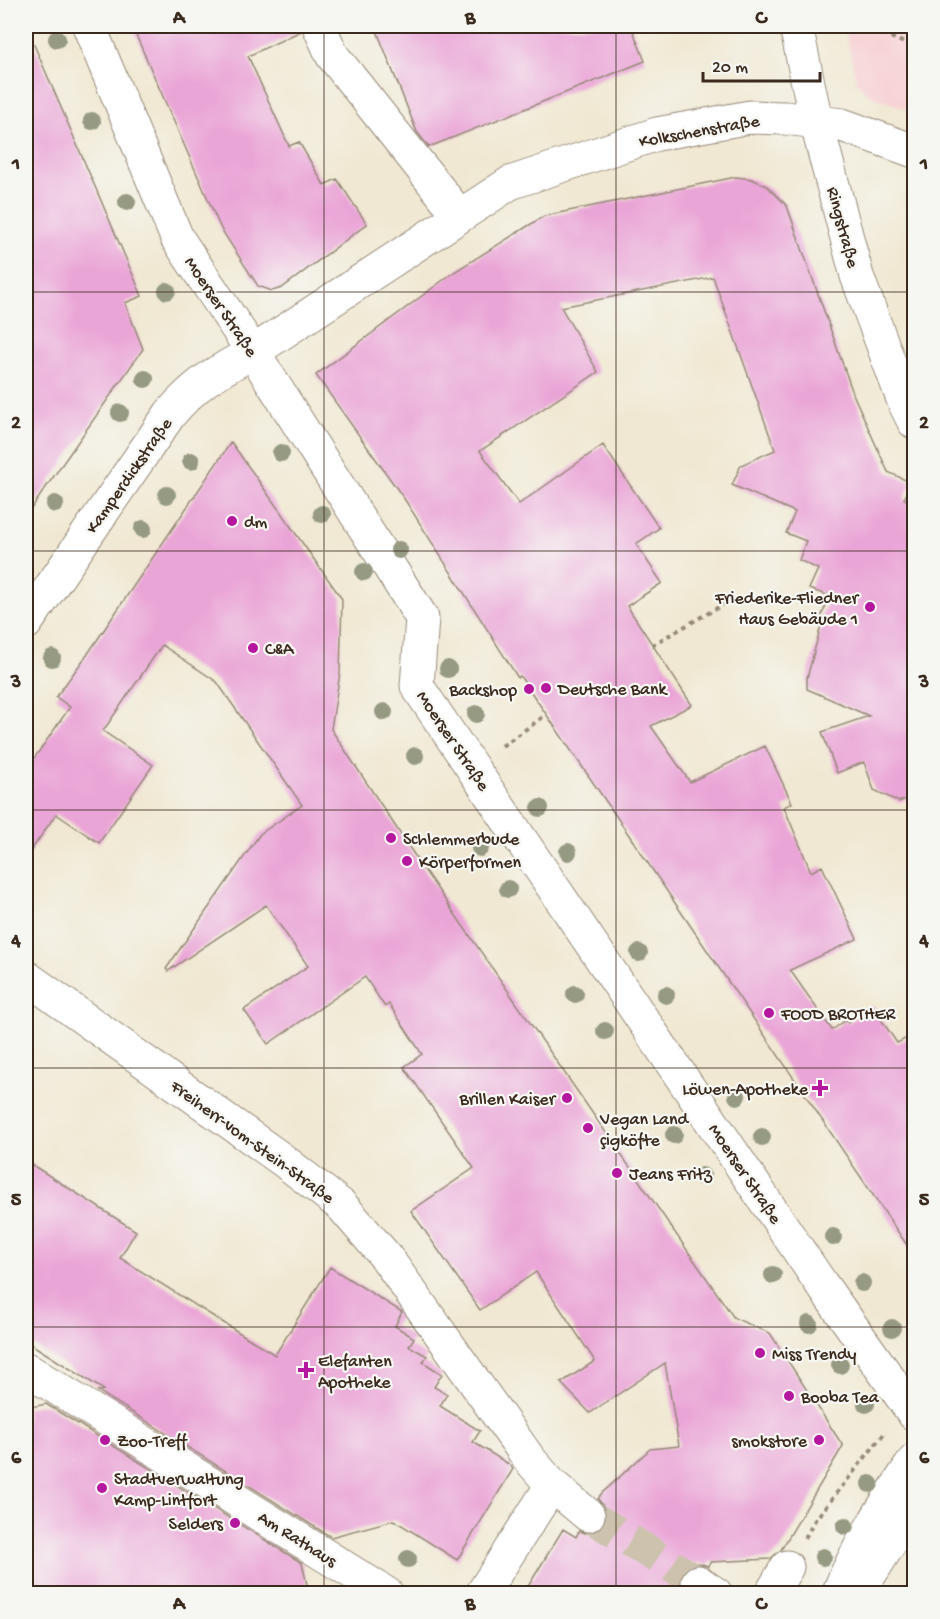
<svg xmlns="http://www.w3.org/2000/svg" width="940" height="1619" font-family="'Gochi Hand',sans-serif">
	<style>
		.built { fill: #f7cfd3 }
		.building { fill: #eaa5d7 }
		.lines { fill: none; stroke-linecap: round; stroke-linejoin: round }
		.minor-tunnel { stroke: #ccc2ae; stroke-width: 33; stroke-dasharray: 33 16; stroke-linecap: butt }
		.minor-casing { stroke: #968978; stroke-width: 35 }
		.major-casing { stroke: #968978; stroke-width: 35 }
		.path { stroke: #968978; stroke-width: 4; stroke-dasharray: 4.5 4.5; stroke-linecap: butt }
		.minor { stroke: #fff; stroke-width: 33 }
		.major { stroke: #fff; stroke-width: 33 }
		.tree { fill: #969a82 }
		.grid { fill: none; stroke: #3b2a1e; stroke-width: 1.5; stroke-opacity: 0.55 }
		.poi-dot { fill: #b5179e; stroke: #f6f6f2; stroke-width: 2 }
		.labels { text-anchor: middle; stroke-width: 4.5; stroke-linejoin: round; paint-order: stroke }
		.street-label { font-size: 18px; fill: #3b2a1e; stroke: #f6f6f2 }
		.poi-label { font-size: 18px; fill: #3b2a1e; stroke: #f6f6f2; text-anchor: start }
		.neatline { fill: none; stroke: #3b2a1e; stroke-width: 2 }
		.grid-label { font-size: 20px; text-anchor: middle; font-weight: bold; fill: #3b2a1e }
	</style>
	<rect width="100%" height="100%" fill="#f6f6f2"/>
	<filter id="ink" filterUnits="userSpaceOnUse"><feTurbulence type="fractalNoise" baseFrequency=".0167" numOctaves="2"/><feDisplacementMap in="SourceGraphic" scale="12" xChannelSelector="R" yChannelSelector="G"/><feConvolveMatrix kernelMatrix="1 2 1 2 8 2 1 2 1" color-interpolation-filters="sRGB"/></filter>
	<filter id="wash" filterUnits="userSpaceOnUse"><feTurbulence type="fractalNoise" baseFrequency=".008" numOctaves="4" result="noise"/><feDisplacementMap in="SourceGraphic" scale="24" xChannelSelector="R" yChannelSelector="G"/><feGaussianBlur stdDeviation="1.35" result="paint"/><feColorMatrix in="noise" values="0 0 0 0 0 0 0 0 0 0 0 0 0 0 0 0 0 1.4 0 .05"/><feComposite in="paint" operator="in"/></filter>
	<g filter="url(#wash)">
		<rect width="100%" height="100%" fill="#f0e8d2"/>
		<!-- built -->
		<path class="built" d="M844,26h70v86l-39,-15 -10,-6 -8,-9z"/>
		<g id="blocks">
			<!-- building -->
			<path class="building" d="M26,26l116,270 -17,7 18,46 -117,167z
				M132,26h168l1,5 -53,25 41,90 10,-4 25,43 13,-6 30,45 -85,64 -10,3 -14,-5 -37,-57z
				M375,26h256l14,35 -216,86 -12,-15z
				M736,177l16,2 15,7 20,20 67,190 34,76 24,11 -8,16 11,5v291l-16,7 -25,-12 -10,-28 -27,11 -15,-41 47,-16 -62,-27v-11l16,-60 -2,-1 9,-21 -21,-7 9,-20 -19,-9 7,-19 -20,-8 9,-21 -63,-27 9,-20 34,-15 -62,-173 -152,30 37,65 -118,79 39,53 84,-59 56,83 -23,16 26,39 -35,23 65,99 -41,21 39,56 75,-36 27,57 -8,4 27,65 11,-6 35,73 -67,31 42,60 14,-10 2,3 24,-17 25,37 18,-9v223l-299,-441 -96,-140 -2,2 -113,-178 -89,-125 138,-103 90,-56z
				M231,442l111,157 -2,74 -9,56 92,139 311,450 36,15 73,113 -62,104 -11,9 -60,3 -2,4 -9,-3 -9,2 -7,6 -4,9 2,10 3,3h-160l39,-64 13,8 3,-6 6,2h9l8,-6 4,-9 -1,-10 -7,-9 3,-5 49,-45 29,-3 -14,-83 -75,50 -29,-30 34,-22 -59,-89 -56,38 -69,-99 63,-43 -70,-101 18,-13 -33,-50 -4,3 -20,-30 -97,67 -24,-34 64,-44 -42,-61 -98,66 -2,-2 94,-135 42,-29 -85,-123 -55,-37 -59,86 50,34 -54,78 -43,-29 -30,44v-88l44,-63 -14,-10 33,-45z
				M26,1161l110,70 -16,27 155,97 55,-88 72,45 -7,14 19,12 -5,8 18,10 -4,6 19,12 -8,13 13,7 -7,12 40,25 -7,11 37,23 3,4 -56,91 -63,-40 -63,17 -233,-146 6,-1 -78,-49z
				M46,1404l256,159 7,30h-283v-185z"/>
		</g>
	</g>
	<g filter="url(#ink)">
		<use href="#blocks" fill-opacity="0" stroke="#968978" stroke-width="1.5"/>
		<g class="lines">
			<!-- minor-tunnel -->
			<path class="minor-tunnel" d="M588,1515l110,67"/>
			<defs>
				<path id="minor" d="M89,26l88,212 76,114 169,266 -5,68 403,596 94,132
					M319,26l13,29 127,160
					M796,26l20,95 41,155 47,126 10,20
					M26,623l144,-209c27,-32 47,-42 83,-62l257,-169 147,-49 93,-17 35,1 57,7 72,26
					M26,977l258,184 58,45 44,51 144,203 22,25 36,30
					M26,1369l361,225
					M698,1582l18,12
					M482,1594l70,-109
					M771,1594l16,-27"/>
				<path id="major" d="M838,1594c19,-48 48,-91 76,-133
					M862,1594l7,-18 45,-71"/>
			</defs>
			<!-- minor casing -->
			<use href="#minor" class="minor-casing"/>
			<!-- major casing -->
			<use href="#major" class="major-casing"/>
			<!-- path -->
			<path class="path" d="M866,26l47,21 1,-2
				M914,81l-3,3 3,3
				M652,645l81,-46
				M502,746l44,-31
				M805,1538l10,-18 69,-86
				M913,1594l1,-3"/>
			<!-- minor -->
			<use href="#minor" class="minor"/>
			<!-- major -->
			<use href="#major" class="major"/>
		</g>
		<!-- trees -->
		<g class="tree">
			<circle cx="57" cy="39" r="9"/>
			<circle cx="92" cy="121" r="9"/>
			<circle cx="127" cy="202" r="9"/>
			<circle cx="167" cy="291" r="9"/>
			<circle cx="145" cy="379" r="9"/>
			<circle cx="120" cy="413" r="9"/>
			<circle cx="281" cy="453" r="9"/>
			<circle cx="191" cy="461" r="9"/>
			<circle cx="167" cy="495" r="9"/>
			<circle cx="55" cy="504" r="9"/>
			<circle cx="322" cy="514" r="9"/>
			<circle cx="143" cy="529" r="9"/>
			<circle cx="399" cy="550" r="9"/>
			<circle cx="364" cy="572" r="9"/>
			<circle cx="52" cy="658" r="9"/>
			<circle cx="448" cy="669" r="9"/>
			<circle cx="384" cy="712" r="9"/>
			<circle cx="476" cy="714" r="9"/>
			<circle cx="415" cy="756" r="9"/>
			<circle cx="540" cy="808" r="9"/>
			<circle cx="480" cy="848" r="9"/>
			<circle cx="568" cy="852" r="9"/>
			<circle cx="508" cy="889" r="9"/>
			<circle cx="639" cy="953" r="9"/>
			<circle cx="575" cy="994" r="9"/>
			<circle cx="666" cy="995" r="9"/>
			<circle cx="605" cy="1031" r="9"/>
			<circle cx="737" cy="1096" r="9"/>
			<circle cx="674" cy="1135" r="9"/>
			<circle cx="762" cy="1137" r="9"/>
			<circle cx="702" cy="1176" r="9"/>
			<circle cx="833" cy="1237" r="9"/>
			<circle cx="773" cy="1275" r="9"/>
			<circle cx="862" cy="1283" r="9"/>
			<circle cx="809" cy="1324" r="9"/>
			<circle cx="892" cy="1328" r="9"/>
			<circle cx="840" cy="1365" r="9"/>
			<circle cx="866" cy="1404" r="9"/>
			<circle cx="870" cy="1484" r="9"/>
			<circle cx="845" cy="1526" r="9"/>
			<circle cx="823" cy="1557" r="9"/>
			<circle cx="408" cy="1559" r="9"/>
		</g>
	</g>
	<!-- grid -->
	<path class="grid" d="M324,26v1568M616,26v1568M26,292h888M26,551h888M26,810h888M26,1068h888M26,1327h888"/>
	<!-- markers -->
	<g class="poi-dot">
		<circle cx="232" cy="521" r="6"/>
		<circle cx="870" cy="607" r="6"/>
		<circle cx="253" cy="648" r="6"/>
		<circle cx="546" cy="688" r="6"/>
		<circle cx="529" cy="689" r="6"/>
		<circle cx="391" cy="838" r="6"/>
		<circle cx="407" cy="861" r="6"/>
		<circle cx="769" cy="1013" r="6"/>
		<path d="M817 1079h6v6h6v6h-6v6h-6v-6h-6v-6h6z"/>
		<circle cx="567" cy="1098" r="6"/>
		<circle cx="588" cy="1128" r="6"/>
		<circle cx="617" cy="1173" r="6"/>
		<circle cx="760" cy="1353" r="6"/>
		<path d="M303 1361h6v6h6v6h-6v6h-6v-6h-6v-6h6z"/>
		<circle cx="789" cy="1396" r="6"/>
		<circle cx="105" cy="1440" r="6"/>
		<circle cx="819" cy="1440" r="6"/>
		<circle cx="102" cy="1488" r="6"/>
		<circle cx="235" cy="1523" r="6"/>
	</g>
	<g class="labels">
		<!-- street labels -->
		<g class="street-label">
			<text transform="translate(699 130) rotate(-10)" y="6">Kolkschenstraße</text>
			<text transform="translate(844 227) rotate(75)" y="6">Ringstraße</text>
			<text transform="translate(222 306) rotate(56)" y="6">Moerser Straße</text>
			<text transform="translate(128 475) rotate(-55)" y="6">Kamperdickstraße</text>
			<text transform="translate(454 740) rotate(56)" y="6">Moerser Straße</text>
			<text transform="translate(253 1141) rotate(36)" y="6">Freiherr-vom-Stein-Straße</text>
			<text transform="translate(746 1173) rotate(56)" y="6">Moerser Straße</text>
			<text transform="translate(298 1538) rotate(32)" y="6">Am Rathaus</text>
		</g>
		<!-- poi labels -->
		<g class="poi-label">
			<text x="244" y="527">dm</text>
			<text x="858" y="603" text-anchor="end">Friederike-Fliedner<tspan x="858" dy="21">Haus Gebäude 1</tspan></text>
			<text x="265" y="654">C&amp;A</text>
			<text x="558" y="694">Deutsche Bank</text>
			<text x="517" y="695" text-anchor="end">Backshop</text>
			<text x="403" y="844">Schlemmerbude</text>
			<text x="419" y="867">Körperformen</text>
			<text x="781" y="1019">FOOD BROTHER</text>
			<text x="808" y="1094" text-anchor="end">Löwen-Apotheke</text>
			<text x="555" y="1104" text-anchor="end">Brillen Kaiser</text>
			<text x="600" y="1124">Vegan Land<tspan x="600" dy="21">çigköfte</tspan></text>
			<text x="629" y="1179">Jeans Fritz</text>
			<text x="772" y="1359">Miss Trendy</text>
			<text x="318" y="1366">Elefanten<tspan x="318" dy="21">Apotheke</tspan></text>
			<text x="801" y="1402">Booba Tea</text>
			<text x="117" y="1446">Zoo-Treff</text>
			<text x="807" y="1446" text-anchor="end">smokstore</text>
			<text x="114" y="1484">Stadtverwaltung<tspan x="114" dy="21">Kamp-Lintfort</tspan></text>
			<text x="223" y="1529" text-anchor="end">Selders</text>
		</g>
	</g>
	<!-- margin -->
	<rect width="940" height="1619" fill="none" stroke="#f6f6f2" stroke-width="66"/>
	<!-- scale -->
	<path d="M703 72v9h117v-9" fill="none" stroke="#3b2a1e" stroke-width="3"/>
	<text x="712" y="72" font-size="18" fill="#3b2a1e" stroke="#f6f6f2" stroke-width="4.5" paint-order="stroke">20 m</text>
	<rect x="33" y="33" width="874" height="1553" class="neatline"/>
	<g class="grid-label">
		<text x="179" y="23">A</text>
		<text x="470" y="23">B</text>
		<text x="761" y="23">C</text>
		<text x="16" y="169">1</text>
		<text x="924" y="169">1</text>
		<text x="16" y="428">2</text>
		<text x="924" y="428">2</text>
		<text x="16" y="687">3</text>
		<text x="924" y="687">3</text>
		<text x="16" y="946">4</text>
		<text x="924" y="946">4</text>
		<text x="16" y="1205">5</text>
		<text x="924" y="1205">5</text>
		<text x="16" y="1463">6</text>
		<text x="924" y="1463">6</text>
		<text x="179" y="1609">A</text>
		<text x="470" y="1609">B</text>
		<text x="761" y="1609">C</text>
	</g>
</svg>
